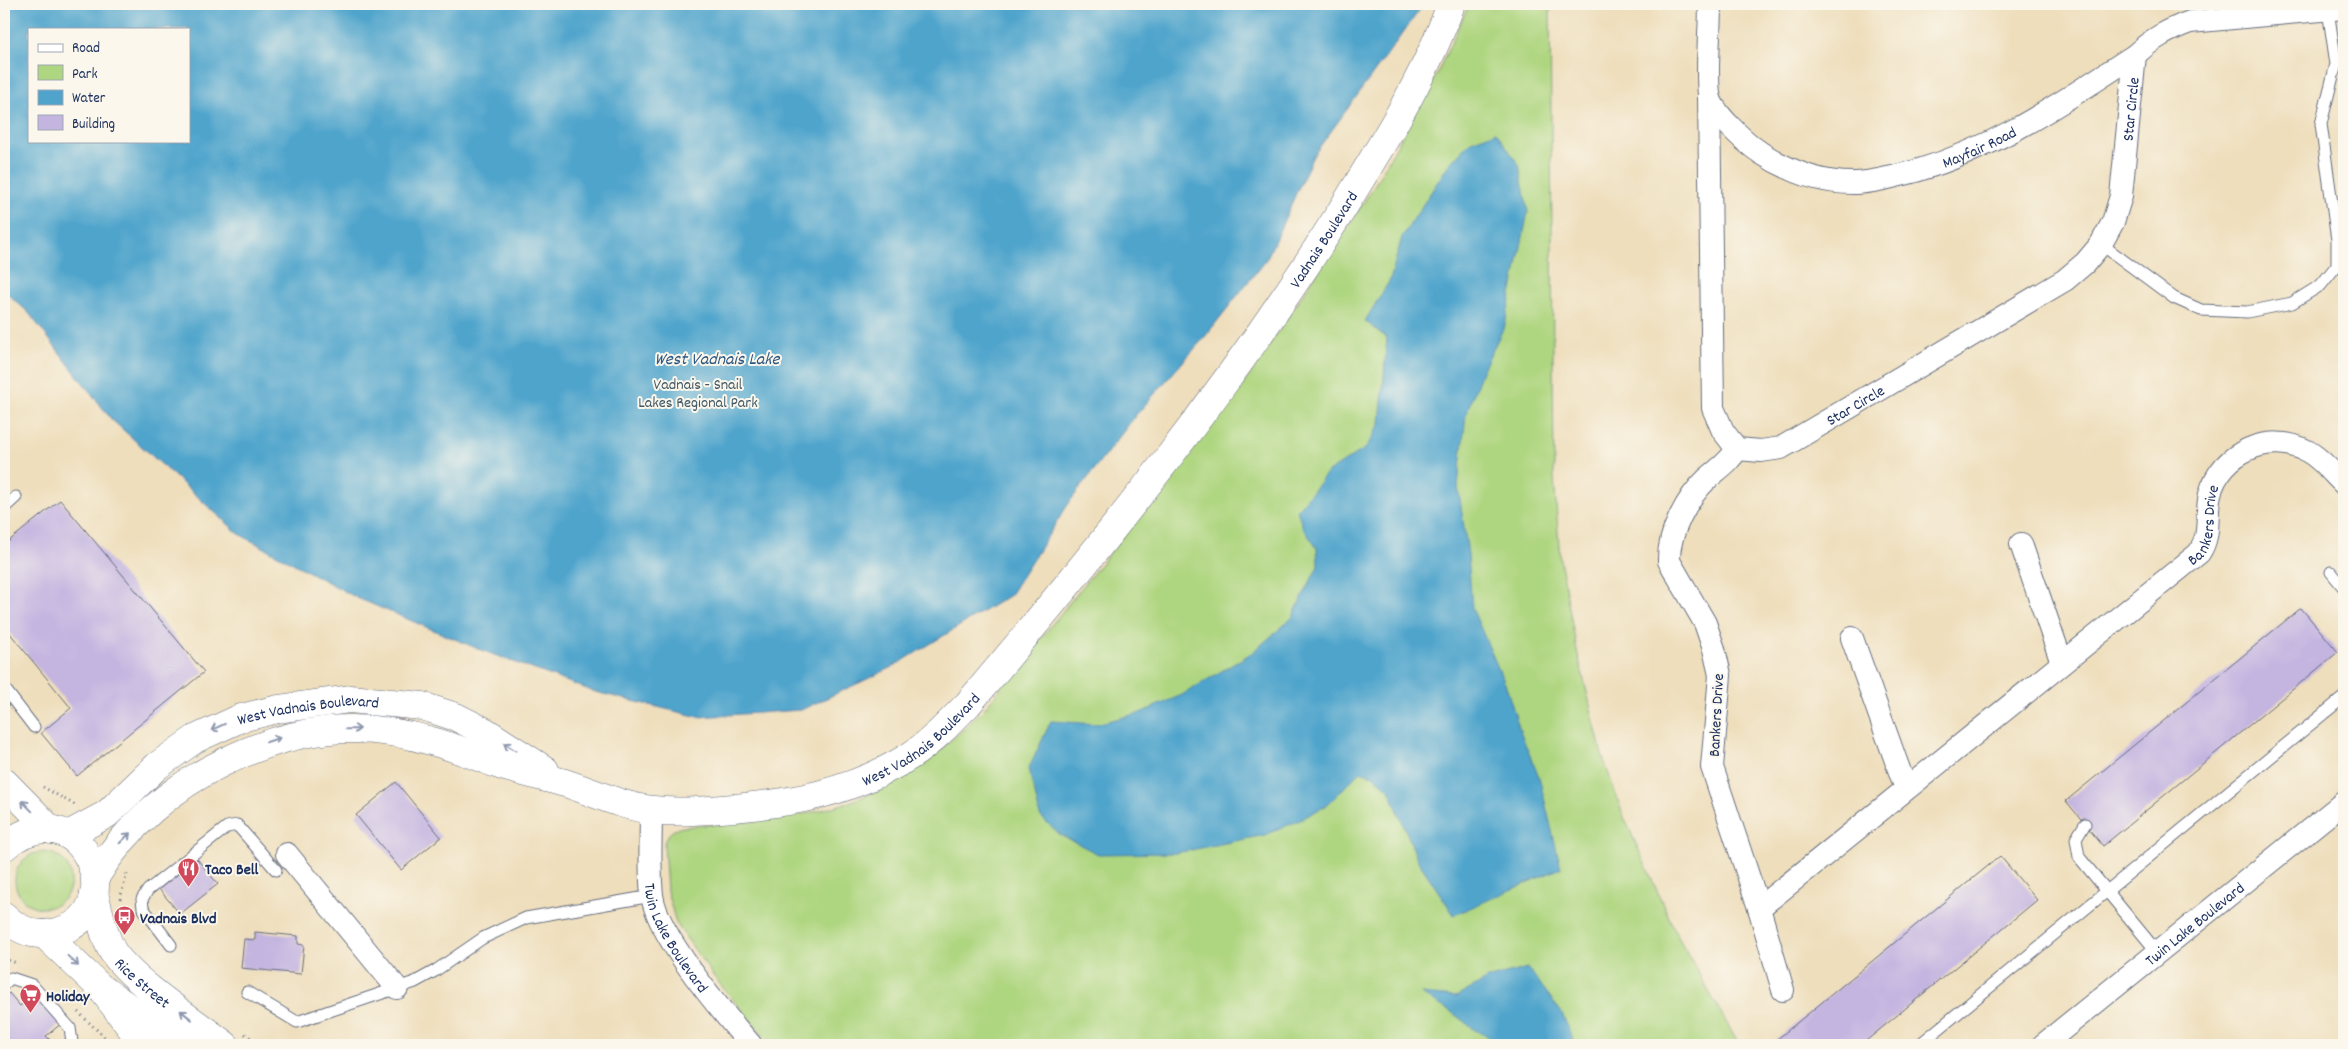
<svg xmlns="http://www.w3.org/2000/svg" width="2348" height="1049" font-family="Dekko,sans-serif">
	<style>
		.green { fill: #aed57f; stroke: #64826e }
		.water { fill: #50a4cc; stroke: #366a95; fill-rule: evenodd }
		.building { fill: #c3b4e0 }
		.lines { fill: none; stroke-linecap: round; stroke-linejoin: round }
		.lane-casing { stroke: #656c7f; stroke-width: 13 }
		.street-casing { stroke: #656c7f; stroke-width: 24 }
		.secondary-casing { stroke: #656c7f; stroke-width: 29 }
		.highway-casing { stroke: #656c7f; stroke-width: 29 }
		.path { stroke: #656c7f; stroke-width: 3; stroke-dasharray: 1 4; stroke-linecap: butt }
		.lane { stroke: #fff; stroke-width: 11 }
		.street { stroke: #fff; stroke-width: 22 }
		.secondary { stroke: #fff; stroke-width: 28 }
		.highway { stroke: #fff; stroke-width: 28 }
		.oneway { stroke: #8d97ae }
		.labels { text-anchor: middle; stroke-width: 4; stroke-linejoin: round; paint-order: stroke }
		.street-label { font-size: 16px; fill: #1b2f5e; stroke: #fbf7ec }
		.park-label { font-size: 16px; fill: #405866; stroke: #fbf7ec }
		.poi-label { font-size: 16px; font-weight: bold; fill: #1b2f5e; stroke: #fbf7ec; text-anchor: start }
		.water-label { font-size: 18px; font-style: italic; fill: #2e5884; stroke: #fbf7ec }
	</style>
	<rect width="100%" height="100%" fill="#fbf7ec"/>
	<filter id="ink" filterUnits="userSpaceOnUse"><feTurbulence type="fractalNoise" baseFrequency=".02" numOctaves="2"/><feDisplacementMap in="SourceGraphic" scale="10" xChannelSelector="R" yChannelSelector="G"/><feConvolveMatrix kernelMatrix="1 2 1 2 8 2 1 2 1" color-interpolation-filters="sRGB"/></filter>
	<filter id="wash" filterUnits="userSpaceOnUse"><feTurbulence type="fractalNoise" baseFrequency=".0096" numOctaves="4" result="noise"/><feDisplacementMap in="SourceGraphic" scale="20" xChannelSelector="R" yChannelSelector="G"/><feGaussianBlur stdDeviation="1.12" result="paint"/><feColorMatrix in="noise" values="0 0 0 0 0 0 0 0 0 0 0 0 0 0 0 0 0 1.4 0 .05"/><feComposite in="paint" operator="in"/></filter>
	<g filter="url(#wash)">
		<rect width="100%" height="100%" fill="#eedebc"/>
		<!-- green -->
		<path class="green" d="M1469,4h81l4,473 6,82 17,92 25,104 21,60 53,118 63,112h-968l-57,-68 -38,-54 -9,-32 -3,-48c3,-10 10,-14 19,-16 55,-5 113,-7 166,-25 53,-18 95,-53 134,-92l225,-279 41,-55 124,-188 64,-114z
			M15 880a28 28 0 1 1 56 0a28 28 0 1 1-56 0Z"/>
		<!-- water -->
		<path class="water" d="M4,4h1420l-111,152 -46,102 -63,80 -68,77 -65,85 -61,95 -119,73 -90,42 -102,7 -104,-25 -114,-42 -124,-52 -118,-64 -128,-115 -83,-107 -24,-21zM29,29h160v112h-160z
			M1496,132l23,33 9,47 -23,113 -22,44 -17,45 -8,72 10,68 4,54 34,78 15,48 18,43 22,91 -107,47 -36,-54 -29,-72 -15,-13 -13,-5 -34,34 -27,15 -35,15 -89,18 -78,1 -39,-20 -19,-18 -11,-48 22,-47 45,3 44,-11 42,-18 71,-43 39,-34 26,-52 -1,-18 -14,-20 -6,-18 31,-38 38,-24 14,-24 7,-86 -22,-17 25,-41 12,-43 47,-73 22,-23z
			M1528,968l34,45 13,32h-70l-30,-15 -25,-19 -29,-17 35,3 34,-19z"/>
		<g id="blocks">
			<!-- building -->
			<path class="building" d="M60,500l144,172 -127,104 -36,-43 30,-25 -67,-82v-81z
				M2301,608l37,44 -235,194 -37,-45z
				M396,782l45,55 -40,33 -45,-55z
				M2000,856l37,44 -176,145h-91z
				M197,859l21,25 -38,30 -21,-25z
				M255,932l43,4v8l6,1 -3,29 -60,-6 3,-29 11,1z
				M38,991l24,32 -16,13 6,6 -4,3h-44v-48l5,-4 11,13z"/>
		</g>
	</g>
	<g filter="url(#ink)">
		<use href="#blocks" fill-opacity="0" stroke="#656c7f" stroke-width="1"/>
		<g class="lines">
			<defs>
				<path id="lane" d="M2101,244l73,54 27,12 46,2 45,-9 29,-18 16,-20v-25l-16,-116 15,-60 -8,-54
					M4,508l12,-11
					M2331,572l13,16
					M4,688l30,39
					M2085,824l-9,15 3,18 79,96
					M171,945l-28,-37 -1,-9 6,-9 79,-63 10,-2 39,45
					M4,984l7,-6 21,7 38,43 2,14 -4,3
					M247,992l50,30 118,-40 20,-11 48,-33 43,-20 126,-22
					M1919,1045l425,-348"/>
				<g id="street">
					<path id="s1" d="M1710,4c0,27 -4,65 -1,90 2,18 37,49 52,59 28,18 61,31 96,30 19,-1 40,-7 59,-12 85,-25 146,-69 219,-116 17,-16 33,-25 55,-33l154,-14"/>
					<path id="s2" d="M1709,96l4,312 10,23 14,18 24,2 20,-3 284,-168 20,-17 16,-19 12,-22 8,-26 14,-141"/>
					<path d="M1737,449c-8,14 -19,20 -30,30 -20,19 -39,54 -38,82l36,62 9,26 6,26 -8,92 47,141 24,82"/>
					<path d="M2021,544l41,119"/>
					<path d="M1852,638l54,151"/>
					<path id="s3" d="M651,810c0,28 -2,58 1,85 5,40 71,118 99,150"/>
					<path d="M287,854l110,134"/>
					<path id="s4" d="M1759,908l440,-355c13,-19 6,-38 11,-59 11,-42 59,-63 97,-43 14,7 26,23 37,33"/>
					<path id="s5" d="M2043,1045l301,-243"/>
				</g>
				<g id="secondary">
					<path d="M4,782l47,48"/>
					<path id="s6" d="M68,835l39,-21 50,-48 38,-27 46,-21 37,-9 72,-10 72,7 34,11 30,15 59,38"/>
					<path d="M4,847c77,-66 134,70 48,86 -19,4 -35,-4 -48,-17"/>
					<path id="s7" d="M96,876c29,-48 76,-89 128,-114 73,-35 133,-43 211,-20 22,6 43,15 64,23 22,7 44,12 66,18 28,9 58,24 88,27 23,3 45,1 68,-1 69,-5 130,-16 189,-53 22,-14 40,-34 58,-52 134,-158 265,-320 375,-496 40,-65 83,-132 108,-204"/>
					<path id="s8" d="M94,894c6,19 9,42 19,58 20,30 82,70 112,93"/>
					<path d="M44,934l57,54 81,57"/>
				</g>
				<path id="highway" d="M101,988l43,57"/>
			</defs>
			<!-- lane casing -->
			<use href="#lane" class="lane-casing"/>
			<!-- street casing -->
			<use href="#street" class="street-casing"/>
			<!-- secondary casing -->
			<use href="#secondary" class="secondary-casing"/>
			<!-- highway casing -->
			<use href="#highway" class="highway-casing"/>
			<!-- path -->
			<path class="path" d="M4,753l6,6
				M43,787l32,18
				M120,899l7,-26
				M4,959l13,4
				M78,1012l35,33
				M245,1034l16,11
				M349,1045h4"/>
			<!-- lane -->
			<use href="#lane" class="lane"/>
			<!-- street -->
			<use href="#street" class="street"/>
			<!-- secondary -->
			<use href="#secondary" class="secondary"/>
			<!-- highway -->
			<use href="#highway" class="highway"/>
		</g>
		<!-- one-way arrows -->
		<defs><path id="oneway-shaft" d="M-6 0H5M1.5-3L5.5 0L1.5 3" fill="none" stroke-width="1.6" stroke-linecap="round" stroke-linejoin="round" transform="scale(1.25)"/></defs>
		<g class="oneway">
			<use href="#oneway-shaft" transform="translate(218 727) rotate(155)"/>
			<use href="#oneway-shaft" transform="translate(353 729) rotate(-1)"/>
			<use href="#oneway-shaft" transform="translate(273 740) rotate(-18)"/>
			<use href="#oneway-shaft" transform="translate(510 747) rotate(-148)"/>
			<use href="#oneway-shaft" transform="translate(27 806) rotate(-134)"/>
			<use href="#oneway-shaft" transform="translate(125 838) rotate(-44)"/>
			<use href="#oneway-shaft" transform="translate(73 961) rotate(43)"/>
			<use href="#oneway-shaft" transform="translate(186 1015) rotate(-142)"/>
		</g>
	</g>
	<!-- icons -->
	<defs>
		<symbol id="restaurant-pin" viewBox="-11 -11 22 30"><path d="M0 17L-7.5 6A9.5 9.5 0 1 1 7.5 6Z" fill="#d1495b" stroke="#fbf7ec"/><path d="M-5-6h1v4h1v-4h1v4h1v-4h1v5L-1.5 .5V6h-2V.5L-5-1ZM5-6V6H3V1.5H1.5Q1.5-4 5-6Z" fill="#fff"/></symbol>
		<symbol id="bus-pin" viewBox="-11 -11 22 30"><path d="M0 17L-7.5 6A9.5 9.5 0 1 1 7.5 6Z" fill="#d1495b" stroke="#fbf7ec"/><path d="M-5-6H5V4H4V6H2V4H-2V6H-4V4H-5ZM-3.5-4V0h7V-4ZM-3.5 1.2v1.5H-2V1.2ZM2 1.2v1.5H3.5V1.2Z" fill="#fff"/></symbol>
		<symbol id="supermarket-pin" viewBox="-11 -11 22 30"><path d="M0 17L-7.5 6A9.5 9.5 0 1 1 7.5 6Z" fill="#d1495b" stroke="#fbf7ec"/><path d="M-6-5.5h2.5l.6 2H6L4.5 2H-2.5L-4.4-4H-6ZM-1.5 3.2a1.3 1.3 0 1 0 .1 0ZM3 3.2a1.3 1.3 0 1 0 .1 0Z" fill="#fff"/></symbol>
	</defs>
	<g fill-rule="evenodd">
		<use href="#restaurant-pin" x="176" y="856" width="25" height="34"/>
		<use href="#bus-pin" x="112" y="904" width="25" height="34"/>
		<use href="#supermarket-pin" x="18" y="982" width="25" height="34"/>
	</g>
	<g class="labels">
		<!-- street labels -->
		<g class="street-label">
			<text dy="6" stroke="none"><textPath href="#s2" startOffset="925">Star Circle</textPath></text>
			<text dy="6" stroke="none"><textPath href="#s1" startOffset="400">Mayfair Road</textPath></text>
			<text dy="6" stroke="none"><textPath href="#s7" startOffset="1550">Vadnais Boulevard</textPath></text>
			<text dy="6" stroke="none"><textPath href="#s2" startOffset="490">Star Circle</textPath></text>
			<text dy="6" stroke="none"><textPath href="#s4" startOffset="594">Bankers Drive</textPath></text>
			<text dy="6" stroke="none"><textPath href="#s6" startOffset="279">West Vadnais Boulevard</textPath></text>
			<text transform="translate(1715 715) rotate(-87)" y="6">Bankers Drive</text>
			<text dy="6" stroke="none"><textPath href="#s7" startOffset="905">West Vadnais Boulevard</textPath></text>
			<text dy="6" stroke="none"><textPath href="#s5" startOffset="194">Twin Lake Boulevard</textPath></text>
			<text dy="6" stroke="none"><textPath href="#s3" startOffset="134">Twin Lake Boulevard</textPath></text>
			<text dy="6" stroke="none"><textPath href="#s8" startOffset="104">Rice Street</textPath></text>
		</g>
		<!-- park labels -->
		<g class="park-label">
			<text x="698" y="389">Vadnais - Snail<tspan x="698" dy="18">Lakes Regional Park</tspan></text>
		</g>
		<!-- poi labels -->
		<g class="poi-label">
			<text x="205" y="874">Taco Bell</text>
			<text x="140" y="923">Vadnais Blvd</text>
			<text x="46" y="1001">Holiday</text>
		</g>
		<!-- water labels -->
		<g class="water-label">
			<text x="717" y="364">West Vadnais Lake</text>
		</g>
	</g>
	<!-- margin -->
	<rect width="2348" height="1049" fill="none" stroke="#fbf7ec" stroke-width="20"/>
	<!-- legend -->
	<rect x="28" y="28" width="162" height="115" fill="#fbf7ec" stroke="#a1a7b3"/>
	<rect x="38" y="44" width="25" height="8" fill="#ffffff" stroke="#a1a7b3"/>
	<text x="72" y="52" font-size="15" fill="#1b2f5e">Road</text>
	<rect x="38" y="65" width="25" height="15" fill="#aed57f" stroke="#a1a7b3"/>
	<text x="72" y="78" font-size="15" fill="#1b2f5e">Park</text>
	<rect x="38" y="90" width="25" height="15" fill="#50a4cc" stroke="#a1a7b3"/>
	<text x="72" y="102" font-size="15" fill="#1b2f5e">Water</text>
	<rect x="38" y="115" width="25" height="15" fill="#c3b4e0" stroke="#a1a7b3"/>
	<text x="72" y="128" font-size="15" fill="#1b2f5e">Building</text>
</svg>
